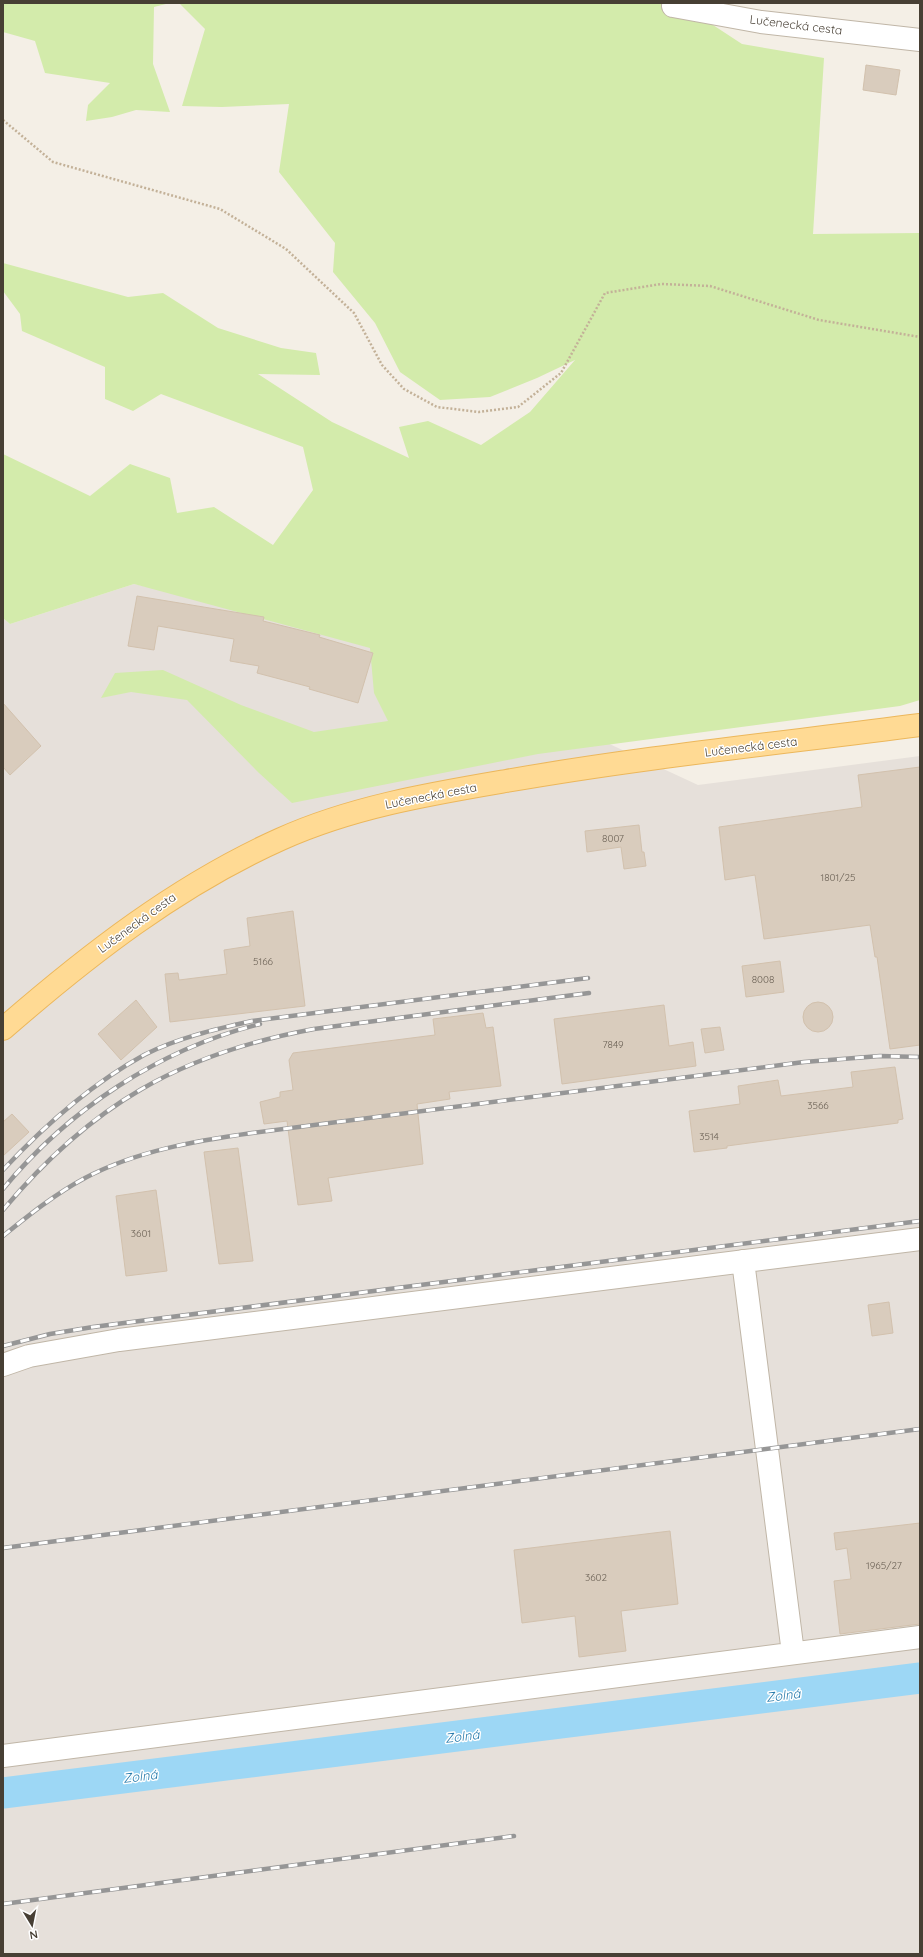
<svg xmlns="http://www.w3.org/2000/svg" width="923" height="1957" font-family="Quicksand,sans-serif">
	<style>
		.industrial { fill: #e6e0da }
		.green { fill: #d3ebab }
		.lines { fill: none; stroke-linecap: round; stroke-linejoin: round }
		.river { stroke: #9dd7f5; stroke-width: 31 }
		.building { fill: #d9ccbd; stroke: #d2c1ad }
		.minor-casing { stroke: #c0b6a7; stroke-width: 24 }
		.major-casing { stroke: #ecb75b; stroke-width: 24 }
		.path { stroke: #c3b198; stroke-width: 2.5; stroke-dasharray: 2 2; stroke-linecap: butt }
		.minor { stroke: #fff; stroke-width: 22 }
		.major { stroke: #ffda94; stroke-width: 22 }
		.rail-casing { stroke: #969696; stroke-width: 4.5 }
		.rail { stroke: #fff; stroke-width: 3; stroke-dasharray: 9; stroke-linecap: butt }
		.labels { text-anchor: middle; stroke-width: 3; stroke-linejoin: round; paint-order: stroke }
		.number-label { font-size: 10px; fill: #6c6256 }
		.street-label { font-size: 12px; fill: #473f34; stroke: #fff }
		.water-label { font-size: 13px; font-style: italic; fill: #2479aa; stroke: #fff }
	</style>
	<rect width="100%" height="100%" fill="#f4efe6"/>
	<!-- industrial -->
	<path class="industrial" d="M134,584l249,55 315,146 222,-29v1198h-917v-1336l7,6z"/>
	<!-- green -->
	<path class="green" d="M3,3h167l-16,4 -1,57 17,48 -34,-2 -24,7 -26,4 2,-16 22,-22 -65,-10 -10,-32 -32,-9z
		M179,3h493l15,5 55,36 82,14 -11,176 107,-1v467l-20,6 -362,48 -246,49 -33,-30 -72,-73 -56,-8 -30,6 14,-25 48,-3 78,35 73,27 74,-11 -14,-28 -4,-45 -236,-64 -124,40 -7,-6v-164l87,42 40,-32 40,14 7,35 37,-6 59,38 40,-55 -10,-43 -142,-53 -28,17 -28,-12v-32l-83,-36 -2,-17 -17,-23v-28l125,34 35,-4 55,35 63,20 35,5 4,22 -62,-1 74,48 77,36 -10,-31 29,-6 53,24 49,-33 45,-52 -38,18 -47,19 -50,3 -40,-28 -25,-49 -42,-51 2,-29 -56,-71 10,-68 -67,3 -40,-1 23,-77z"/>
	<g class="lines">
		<!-- river -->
		<path class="river" d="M3,1793l917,-115"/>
	</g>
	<!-- building -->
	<path class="building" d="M866,65l34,5 -4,25 -33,-5z
		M137,596l127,21 -1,4 57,14 -1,2 54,16 -15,50 -49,-14 1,-2 -53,-14 2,-7 -29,-5 4,-22 -76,-13 -4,24 -26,-4z
		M3,703l38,43 -31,29 -7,-8z
		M920,767v278l-30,4 -13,-92h-2l-5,-32 -106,14 -9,-64 -30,5 -6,-53 143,-20 -4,-32z
		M639,825l3,27h2l2,14 -22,3 -3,-22 -34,5 -2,-21z
		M293,911l12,95 -135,16 -5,-48 13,-1 1,7 48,-6 -3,-24 26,-4 -3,-28z
		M780,961l4,31 -38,5 -4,-31z
		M136,1000l21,27 -36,33 -23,-26z
		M803 1017a15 15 0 1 1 30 0a15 15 0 1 1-30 0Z
		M664,1005l5,41 24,-4 3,24 -134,18 -8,-65z
		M483,1013l3,15 7,-1 8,59 -52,6 1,7 -33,5 6,60 -95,14 4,23 -34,4 -11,-84 -23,3 -4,-22 20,-5v-5l13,-2 -4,-30 4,-7 142,-18 -2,-16z
		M720,1027l4,23 -19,3 -4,-24z
		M895,1067l8,52 -5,1v3l-171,23v2l-33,4 -5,-41 51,-7 -2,-18 40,-6 3,16 72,-9 -2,-15z
		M12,1114l17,18 -26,24v-34z
		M238,1148l15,113 -34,3 -15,-112z
		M156,1190l11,81 -41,5 -10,-80z
		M889,1302l4,31 -21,3 -4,-31z
		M920,1523v101l-80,10 -6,-53 17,-2 -4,-31 -11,2 -2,-17z
		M670,1531l8,73 -57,7 5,40 -47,6 -4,-41 -53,7 -8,-73z"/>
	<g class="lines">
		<defs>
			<path id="minor" d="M674,3l-1,3 88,16 159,18
				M743,1261l50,392
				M3,1365l26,-9 90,-16 801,-101
				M3,1756l917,-119"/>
			<path id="major" d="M3,1029c85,-74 175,-144 278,-190 71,-32 149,-45 225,-58 137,-24 276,-38 414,-56"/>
		</defs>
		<!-- minor casing -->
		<use href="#minor" class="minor-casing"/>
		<!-- major casing -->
		<use href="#major" class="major-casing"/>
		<!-- path -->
		<path class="path" d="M3,120l50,42 167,47 66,40 68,64 28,52 22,24 33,18 42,5 39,-5 43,-34 44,-80 56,-9 49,2 109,34 101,17"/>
		<!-- minor -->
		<use href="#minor" class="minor"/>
		<!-- major -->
		<use href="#major" class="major"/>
		<defs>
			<path id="rail" d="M3,1170c41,-44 88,-86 141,-115 33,-17 72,-26 108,-34l336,-43
				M3,1189c65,-79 156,-140 257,-165
				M3,1210c88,-105 176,-156 311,-181l275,-36
				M3,1236c26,-21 52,-42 82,-58 51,-27 110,-37 167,-45l552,-71 76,-6 40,1
				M3,1346l47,-12 43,-7 827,-106
				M3,1548l917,-119
				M3,1904l511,-68"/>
		</defs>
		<!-- rail casing -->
		<use href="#rail" class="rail-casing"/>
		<!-- rail -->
		<use href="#rail" class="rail"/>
	</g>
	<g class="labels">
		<!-- number labels -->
		<g class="number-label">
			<text x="613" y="842">8007</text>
			<text x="838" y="881">1801/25</text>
			<text x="263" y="965">5166</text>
			<text x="763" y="983">8008</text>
			<text x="613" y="1048">7849</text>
			<text x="818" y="1109">3566</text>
			<text x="709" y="1140">3514</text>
			<text x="141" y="1237">3601</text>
			<text x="884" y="1569">1965/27</text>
			<text x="596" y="1581">3602</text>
		</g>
		<!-- street labels -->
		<g class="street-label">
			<text transform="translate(796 25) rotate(7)" y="4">Lučenecká cesta</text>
			<text transform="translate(751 747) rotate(-7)" y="4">Lučenecká cesta</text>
			<text transform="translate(431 796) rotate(-11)" y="4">Lučenecká cesta</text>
			<text transform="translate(137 923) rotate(-36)" y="4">Lučenecká cesta</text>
		</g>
		<!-- water labels -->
		<g class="water-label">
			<text transform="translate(783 1695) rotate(-7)" y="5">Zolná</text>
			<text transform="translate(462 1736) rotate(-7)" y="5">Zolná</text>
			<text transform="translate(140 1776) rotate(-7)" y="5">Zolná</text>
		</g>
	</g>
	<!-- border -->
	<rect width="923" height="1957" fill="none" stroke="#473f34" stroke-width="8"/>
	<!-- north arrow -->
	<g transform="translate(32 1925) rotate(170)" stroke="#ffffff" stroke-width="3" paint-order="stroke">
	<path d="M0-3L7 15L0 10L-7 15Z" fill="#473f34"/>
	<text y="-6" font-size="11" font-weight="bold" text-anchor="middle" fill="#473f34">N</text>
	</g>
</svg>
